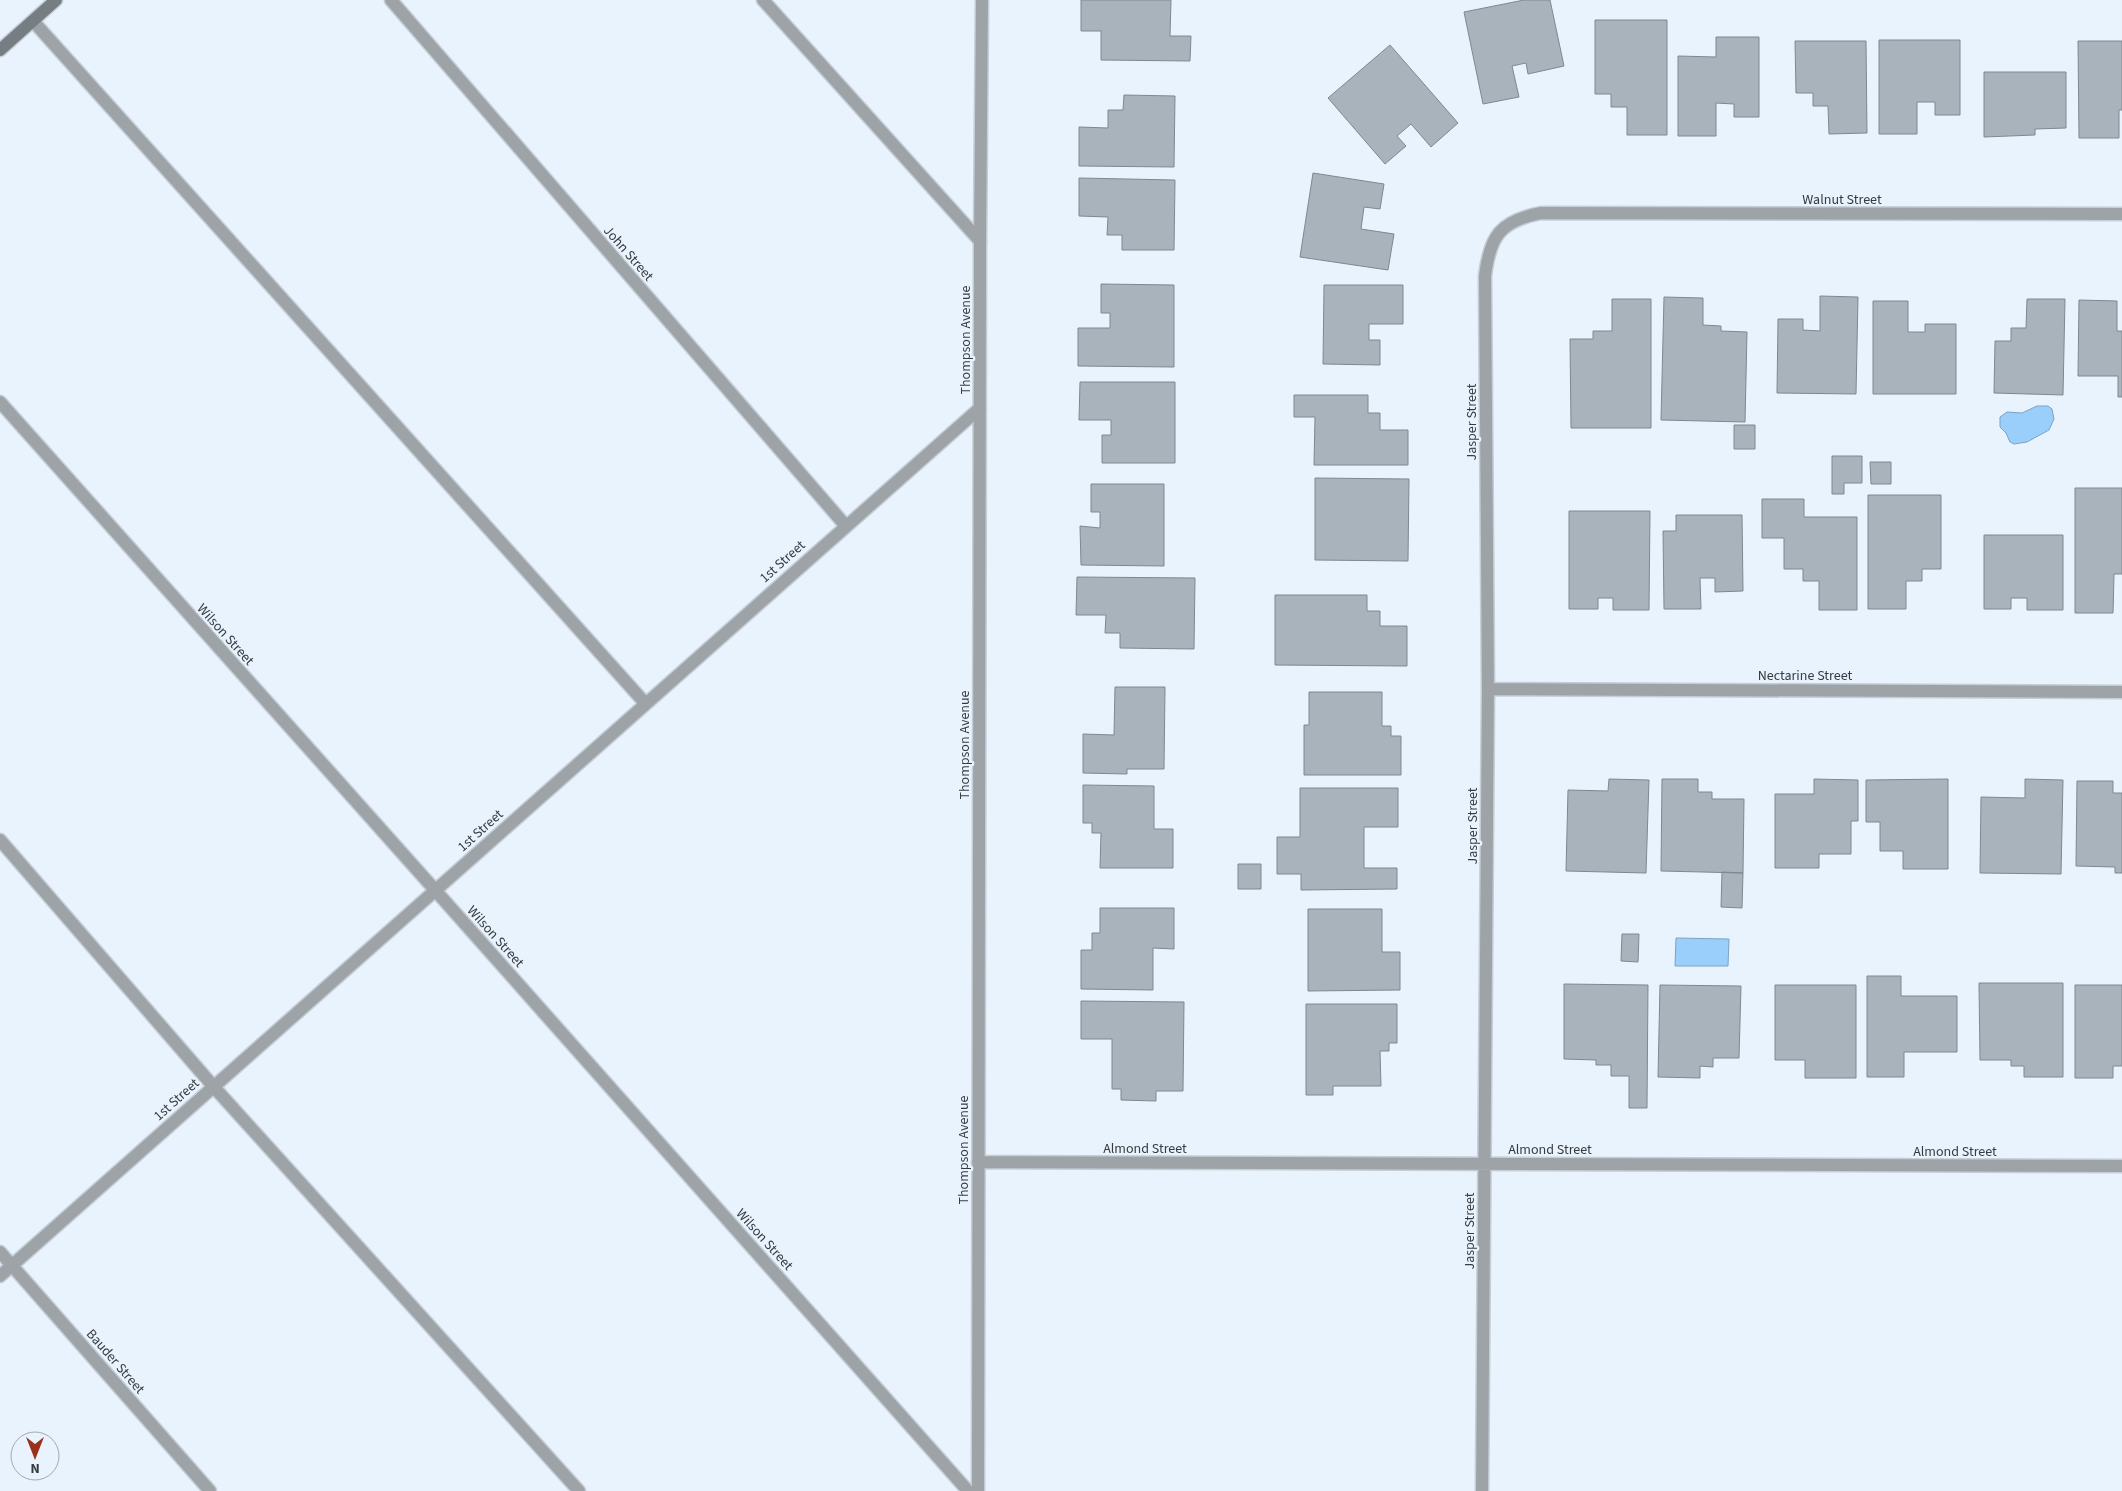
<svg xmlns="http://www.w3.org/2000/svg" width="2122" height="1491" font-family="'Source Sans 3',sans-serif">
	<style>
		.water { fill: #9acffc; stroke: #7ca3c3 }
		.building { fill: #a8b3bc; stroke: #7e8891 }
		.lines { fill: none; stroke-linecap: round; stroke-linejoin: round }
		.lane-casing { stroke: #c5ced7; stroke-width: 15 }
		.street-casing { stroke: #c5ced7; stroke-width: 15 }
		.secondary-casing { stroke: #c5ced7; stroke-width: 15 }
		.lane { stroke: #9ea3a7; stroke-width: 12 }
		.street { stroke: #9ea3a7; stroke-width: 12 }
		.secondary { stroke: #767d83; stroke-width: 12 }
		.labels { text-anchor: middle; stroke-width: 4.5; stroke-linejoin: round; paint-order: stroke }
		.street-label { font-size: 14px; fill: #373b3f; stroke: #e8f3fd }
	</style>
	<rect width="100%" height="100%" fill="#e8f3fd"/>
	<!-- water -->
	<path class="water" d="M2037,406h11l4,3 2,10 -5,11 -22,12 -13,2 -4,-2 -4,-9 -6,-6v-10l7,-5 15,1z
		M1676,938l53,1 -1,27h-53z"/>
	<!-- building -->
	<path class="building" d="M1081,0h90l-1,36h21l-1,25 -89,-1v-29h-20z
		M1524,0h26l14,66 -36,8 -2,-11 -14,3 7,31 -36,7 -19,-92z
		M1595,20h72v115h-40v-28h-16v-13h-16z
		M1716,37h43v80h-25v-13l-18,-1v33h-38v-80l38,1z
		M1879,40h81v75h-25v-13h-18v32h-38z
		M1795,41h71l1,92 -38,1 -1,-28h-15v-13h-17z
		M2078,41h44v69h-3v28h-40z
		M1390,45l68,78 -27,24 -20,-23 -14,12 9,10 -21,18 -57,-66z
		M1984,72h82v56l-31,1v6l-51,2z
		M1124,95l51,1 -1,71 -95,-1v-39l29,1v-18h15z
		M1313,173l71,11 -4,25 -16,-2 -3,22 33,5 -6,36 -88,-13z
		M1079,178l96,2 -1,70h-52v-15h-15l1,-18 -29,-1z
		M1101,284l73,1v82l-96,-1v-38h32v-15h-9z
		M1324,285h79v39h-34v16h11v25l-57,-1z
		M1820,296l38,1 -2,97 -79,-1 1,-74h25v11l17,1z
		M1664,297l39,1v27l18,1v5l26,1 -2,90 -84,-2z
		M1612,299h39v129h-80l-1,-89h23v-8h19z
		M2027,299h38l-2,96 -69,-2 1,-52h16v-13h15z
		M2079,300l38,1v30h5v66h-4v-21h-40z
		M1873,301h35v31h17v-8h31v70h-83z
		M1080,382h95v81h-73v-28h9v-15h-32z
		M1294,395h74v18h12v17h28v35h-94l1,-48h-21z
		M1734,425h21v24h-21z
		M1832,456h30v27h-18v11h-12z
		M1870,462h21v22h-20z
		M1315,478l94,1 -1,82 -93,-1z
		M1091,484h73v82l-83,-1 -1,-39 20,2v-16h-9z
		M2075,488h47v86h-8l-1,39h-38z
		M1868,495h73v74h-19v12h-16v28h-38z
		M1762,499h42v18h53v93h-38v-29h-16v-12h-19v-31h-22z
		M1569,511h81l-1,99h-36v-12h-15v11h-29z
		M1676,515h66l1,76 -28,1v-14h-15l1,31h-37l-1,-78h13z
		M1984,535h79v75h-36v-12h-16v11h-27z
		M1077,577l118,1 -1,71 -74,-1v-15h-15l1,-18h-30z
		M1275,595h92v16h13v15h27v40l-132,-1z
		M1115,687h50l-1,82h-37v5l-44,-1v-39l31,1z
		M1309,692h73v34h9v10h10v39h-97v-50h5z
		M1609,779l40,1 -3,93 -80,-2 2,-81 40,1z
		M1662,779h36v13h14v7h32l-1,74 -82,-2z
		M1814,779l44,1v41h-7v33h-32v14h-44v-74h39z
		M1948,779v90h-45v-18h-23v-29h-14v-42z
		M2025,779l38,1 -2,94 -81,-1 1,-76 44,1z
		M2077,781h36v12h9v80h-7v-6l-39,-1z
		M1083,785l71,1v43h19v39h-73l1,-35h-9v-10h-9z
		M1300,788h98v39h-34v41h33v21l-96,1v-16h-24v-37h23z
		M1238,864h23v25h-23z
		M1722,872l21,1 -1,35 -21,-1z
		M1100,908h74v41l-21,-1v42l-72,-1v-39h11v-17h8z
		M1308,909h74v43h18v38l-92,1z
		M1622,934h17l-1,28 -17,-1z
		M1867,976h34v20h56v56h-53v25h-37z
		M1979,983h84v94h-39v-11h-13v-6h-31z
		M1564,984l84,1 -1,123h-18v-32h-18v-11h-15v-5l-32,-1z
		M1660,985l81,1 -2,72h-26v9l-13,-1v12l-42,-1z
		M1775,985h81v93h-51v-18h-30z
		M2075,985h47v81h-9v12h-38z
		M1081,1001l103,1 -1,89h-27v10l-35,-1v-11h-9v-50h-31z
		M1306,1004h91v39h-8v8h-9l1,35h-48v9h-27z"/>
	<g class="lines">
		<defs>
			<path id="lane" d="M763,0l217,241
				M33,21l612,682
				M0,840l213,246 366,405"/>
			<path id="street" d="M391,0l454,525
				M0,402l435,488 533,601
				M1488,689l634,3
				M978,1162l1144,4
				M0,1252l210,239
				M0,1276l980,-868
				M978,1491l2,-1250 2,-241
				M1482,1491l6,-802 -3,-413c5,-40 15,-55 56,-63l581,1"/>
			<path id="secondary" d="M0,50l56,-50"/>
		</defs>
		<!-- lane casing -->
		<use href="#lane" class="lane-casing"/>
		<!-- street casing -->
		<use href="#street" class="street-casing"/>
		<!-- secondary casing -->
		<use href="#secondary" class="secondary-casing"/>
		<!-- lane -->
		<use href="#lane" class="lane"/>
		<!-- street -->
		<use href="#street" class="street"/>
		<!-- secondary -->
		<use href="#secondary" class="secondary"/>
	</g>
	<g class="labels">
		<!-- street labels -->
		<g class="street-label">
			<text x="1842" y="204">Walnut Street</text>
			<text transform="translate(629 253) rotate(49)" y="5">John Street</text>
			<text transform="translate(965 340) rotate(-90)" y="5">Thompson Avenue</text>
			<text transform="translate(1471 422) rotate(-90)" y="5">Jasper Street</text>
			<text transform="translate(782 561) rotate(-42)" y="5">1st Street</text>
			<text transform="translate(226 634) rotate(48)" y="5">Wilson Street</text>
			<text x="1805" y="680">Nectarine Street</text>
			<text transform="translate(964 745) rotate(-90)" y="5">Thompson Avenue</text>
			<text transform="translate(1472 826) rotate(-90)" y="5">Jasper Street</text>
			<text transform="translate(480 830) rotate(-42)" y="5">1st Street</text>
			<text transform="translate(496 936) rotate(48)" y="5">Wilson Street</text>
			<text transform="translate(176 1099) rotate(-42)" y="5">1st Street</text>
			<text x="1145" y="1153">Almond Street</text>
			<text x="1550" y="1154">Almond Street</text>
			<text transform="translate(963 1150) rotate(-90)" y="5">Thompson Avenue</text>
			<text x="1955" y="1156">Almond Street</text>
			<text transform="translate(1469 1231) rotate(-90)" y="5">Jasper Street</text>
			<text transform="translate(765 1239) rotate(48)" y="5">Wilson Street</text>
			<text transform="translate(116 1361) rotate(49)" y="5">Bauder Street</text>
		</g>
	</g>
	<!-- north arrow -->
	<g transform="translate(35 1456) rotate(180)"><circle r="24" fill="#e8f3fd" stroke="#a1a9b1"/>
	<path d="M0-4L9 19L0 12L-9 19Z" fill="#9a3119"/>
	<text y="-8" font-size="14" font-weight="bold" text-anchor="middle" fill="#373b3f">N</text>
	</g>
</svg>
